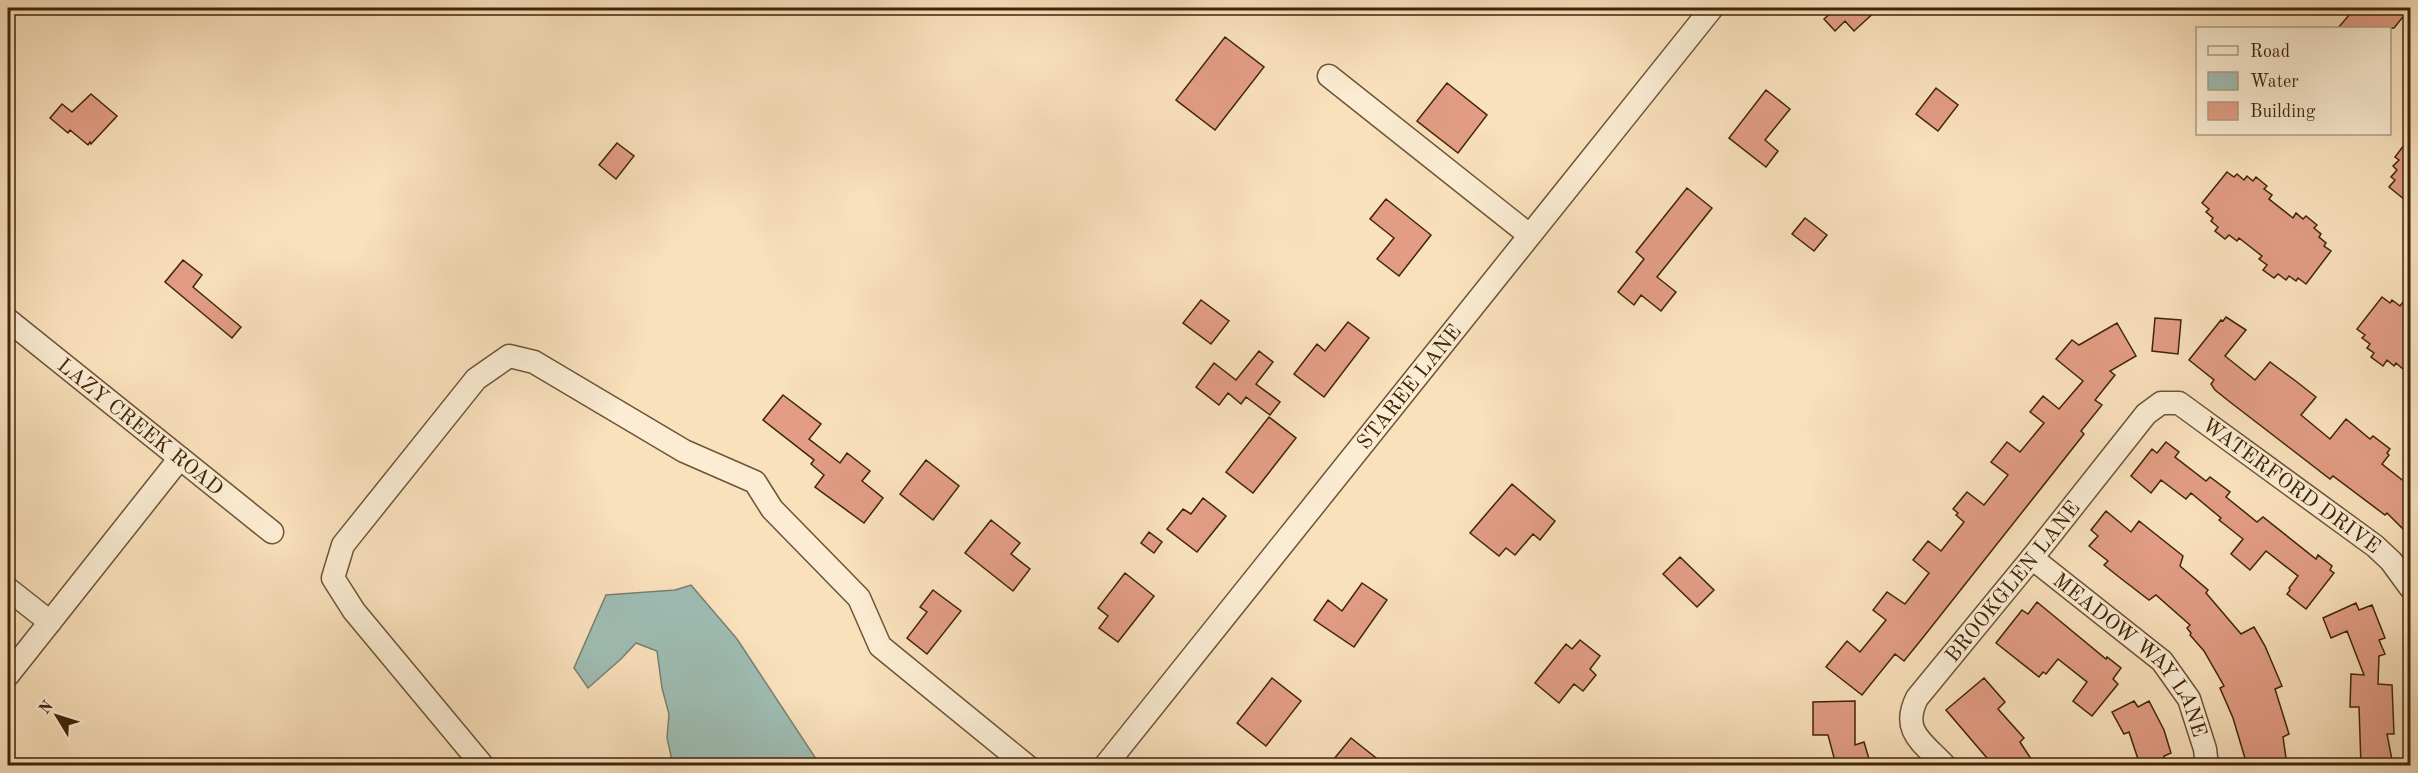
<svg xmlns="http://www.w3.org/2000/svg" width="2418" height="773" font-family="'Old Standard TT',serif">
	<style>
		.water { fill: #9ebdb4; stroke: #78806f; stroke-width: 1.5 }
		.building { fill: #e29d84; stroke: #3f2508; stroke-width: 1.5 }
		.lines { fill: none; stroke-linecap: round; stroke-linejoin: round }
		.minor-casing { stroke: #6e5435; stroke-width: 25 }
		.minor { stroke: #fbecd3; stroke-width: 22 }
		.labels { text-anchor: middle; stroke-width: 4.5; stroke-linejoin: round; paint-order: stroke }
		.street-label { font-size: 21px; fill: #3f2508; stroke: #fbecd3 }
	</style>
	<rect width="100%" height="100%" fill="#f9e1bc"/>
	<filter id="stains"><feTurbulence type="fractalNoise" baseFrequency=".00333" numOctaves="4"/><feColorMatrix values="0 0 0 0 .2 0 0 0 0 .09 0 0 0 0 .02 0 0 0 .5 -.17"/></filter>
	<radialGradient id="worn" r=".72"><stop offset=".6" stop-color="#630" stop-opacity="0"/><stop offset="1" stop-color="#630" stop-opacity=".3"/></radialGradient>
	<!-- water -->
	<path class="water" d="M691,585l46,54 83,126h-147l-6,-27 2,-24 -7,-26 -5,-37 -21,-8 -15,16 -33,29 -14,-20 32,-73 69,-5z"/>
	<!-- building -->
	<path class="building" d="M1832,8h47l-25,23 -9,-10 -10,10 -11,-12 10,-9z
		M2355,8h55l-16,20h-56z
		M1225,37l39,30 -49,63 -39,-30z
		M1447,83l40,32 -29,38 -41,-32z
		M1936,88l22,17 -20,26 -22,-17z
		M1766,90l24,19 -25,31 13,11 -12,16 -37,-29z
		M91,94l26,22 -26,28 -1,-2 -2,3 -18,-15 -2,3 -18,-15 12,-14 10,8z
		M2410,137v67l-21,-17 6,-7 -4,-3 6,-7 -4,-4 6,-6 -4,-3z
		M617,143l17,13 -18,23 -17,-14z
		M2227,172l7,5 3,-3 7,6 3,-4 6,5 3,-4 11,9 -3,3 8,6 -3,4 24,19 3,-5 7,6 3,-3 11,9 -3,3 7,6 -2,3 7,6 -2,3 7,5 -25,33 -8,-6 -2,3 -7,-5 -3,4 -8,-6 -4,4 -11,-8 4,-5 -8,-6 3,-3 -23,-18 -2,3 -8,-6 -4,4 -10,-8 3,-4 -7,-6 2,-3 -7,-6 3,-3 -7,-6z
		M1687,188l25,20 -55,69 19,15 -15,19 -20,-16 -7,10 -16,-13 26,-33 -8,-7z
		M1386,199l45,36 -32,41 -22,-17 17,-21 -24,-19z
		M1805,218l22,17 -13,16 -22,-17z
		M183,260l19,15 -9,12 48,40 -9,11 -67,-56z
		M2382,297l8,6 2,-3 8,6 3,-4 7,6v67l-14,-12 -2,3 -7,-6 -4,6 -12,-9 3,-4 -7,-5 3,-4 -8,-6 3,-3 -8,-6z
		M1201,300l28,21 -18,23 -28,-21z
		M2226,317l20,13 -21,26 30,24 15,-18 27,20 19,15 -15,18 29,24 16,-20 24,20 3,-3 17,13 -3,4 2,2 -7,9 28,22v50l-23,-23 -2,2 -52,-39 -3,3 -100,-77 -15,-12 -4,-6 3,-4 -25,-20 32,-40 2,1z
		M2155,318l26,2 -3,34 -26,-3z
		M1348,322l21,16 -45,59 -30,-23 23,-30 8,7z
		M2117,323l19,33 -26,15 5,4 -20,25 7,5 -21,26 3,3 -163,206 -17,21 -9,-7 -33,41 -36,-28 21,-26 13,11 26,-32 -13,-10 14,-18 18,12 24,-31 -16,-13 15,-19 13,10 23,-29 -8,-7 2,-2 -5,-4 14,-17 17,13 24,-30 -17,-13 16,-20 13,10 24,-29 -14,-11 13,-16 16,13 24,-28 -27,-22 16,-19 7,5z
		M1259,351l14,11 -17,22 24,18 -10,13 -24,-18 -5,7 -13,-11 -9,12 -23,-18 18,-24 22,17z
		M783,395l38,29 -12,15 31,24 7,-10 23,18 -8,10 21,17 -19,25 -49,-36 9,-12 -13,-11 3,-4 -51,-40z
		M1269,417l27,21 -43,55 -27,-21z
		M2166,442l13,10 -4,5 31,24 4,-4 20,15 -4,5 31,25 6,-5 53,42 2,-4 14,11 -2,4 4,3 -28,36 -19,-15 3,-4 -1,-2 9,-12 -32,-25 -16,19 -19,-16 12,-15 -24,-19 2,-2 -30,-25 -5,6 -25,-19 -10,13 -20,-17 21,-27 5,4z
		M926,460l33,26 -26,34 -33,-26z
		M1512,484l43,37 -15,19 -7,-6 -18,21 -9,-7 -7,8 -29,-23z
		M1203,498l23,18 -29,36 -30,-23 16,-20 8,5z
		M2106,511l25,21 8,-11 44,35 -3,10 28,24 -2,3 35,41 13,-7 11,19 17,40 -7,3 14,45 -6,3 4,28h-40l-14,-47 -13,-30 4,-2 -20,-35 -14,-16 1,-2 -4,-5 3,-3 -34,-30 -7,5 -30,-23 -15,-12 4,-4 -19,-15 9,-10 -7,-6z
		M991,520l29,23 -9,11 19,15 -17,22 -48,-38z
		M1149,532l13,10 -8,11 -13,-10z
		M1680,557l34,33 -17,17 -34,-33z
		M1125,573l29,23 -36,46 -19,-14 9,-12 -10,-8z
		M1362,583l25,17 -33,47 -40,-27 14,-20 14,11z
		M933,590l28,21 -34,43 -20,-16 20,-26 -7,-5z
		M2037,602l69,57 1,-2 14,11 -8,11 5,5 -26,32 -19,-15 14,-19 -29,-23 -12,15 -3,-2 -4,5 -43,-34 26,-33 6,4z
		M2356,603l3,7 13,-5 13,33 -6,2 6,14 -6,2 -1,28 14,1 2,49h-7l6,31h-32l-2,-58h-9l1,-33 13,1 -17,-44 -16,7 -8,-20z
		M1580,640l20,16 -10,13 6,6 -13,16 -9,-7 -15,19 -24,-20 31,-39 6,5z
		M1272,678l29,23 -35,45 -29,-23z
		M1984,678l21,24 -7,7 26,29 -4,4 15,23h-42l-47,-55z
		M1855,701v44l9,-3 5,17 -8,2 2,4h-27l-8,-30h-15v-33z
		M2134,701l4,6 11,-6 15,29 7,23 -7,3v9h-24l-11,-33 -5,2 -12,-22z
		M1351,738l34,27h-56z"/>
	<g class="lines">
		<defs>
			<g id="minor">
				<path d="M1329,76l199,158"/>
				<path id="s1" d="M8,320l264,212"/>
				<path id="s2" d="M2032,558l130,103 27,38 16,50 2,17"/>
				<path d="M8,589l42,33"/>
				<path d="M8,675l172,-217"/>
				<path d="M483,766l-129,-155 -21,-33 10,-33 133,-166 33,-23 25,6 150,89 71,31 17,27 87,89 21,48 147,120"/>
				<path id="s3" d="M1105,766l607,-758"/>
				<path id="s4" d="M1945,766c-21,-23 -45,-34 -28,-68l115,-140 114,-144 15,-11h18l196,143 16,15 19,26"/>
			</g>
		</defs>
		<!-- minor casing -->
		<use href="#minor" class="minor-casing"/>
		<!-- minor -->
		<use href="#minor" class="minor"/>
	</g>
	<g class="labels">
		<!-- street labels -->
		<g class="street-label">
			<text dy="7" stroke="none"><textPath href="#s3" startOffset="486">STAREE LANE</textPath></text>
			<text dy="7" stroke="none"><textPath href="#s1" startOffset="170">LAZY CREEK ROAD</textPath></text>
			<text dy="7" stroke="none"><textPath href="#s4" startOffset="622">WATERFORD DRIVE</textPath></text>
			<text dy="7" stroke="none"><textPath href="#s4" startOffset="232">BROOKGLEN LANE</textPath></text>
			<text dy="7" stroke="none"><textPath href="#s2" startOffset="141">MEADOW WAY LANE</textPath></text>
		</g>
	</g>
	<!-- margin -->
	<rect width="2418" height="773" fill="none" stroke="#f9e1bc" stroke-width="30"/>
	<rect x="9" y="9" width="2400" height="755" fill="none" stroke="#3f2508" stroke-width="3"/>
	<rect x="15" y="15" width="2388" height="743" fill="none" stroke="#3f2508" stroke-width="1.5"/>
	<!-- legend -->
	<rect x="2196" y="27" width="195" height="108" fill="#fbecd3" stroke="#b09c82" stroke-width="1.5"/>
	<rect x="2208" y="46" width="30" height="9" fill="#fbecd3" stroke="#b09c82" stroke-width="1.5"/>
	<text x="2250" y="57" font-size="18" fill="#3f2508">Road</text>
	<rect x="2208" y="72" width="30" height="18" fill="#9ebdb4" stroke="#b09c82" stroke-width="1.5"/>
	<text x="2250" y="87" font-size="18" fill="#3f2508">Water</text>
	<rect x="2208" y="102" width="30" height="18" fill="#e29d84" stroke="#b09c82" stroke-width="1.5"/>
	<text x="2250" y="117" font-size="18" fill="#3f2508">Building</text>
	<!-- north arrow -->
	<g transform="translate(57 716) rotate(308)" stroke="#fbecd3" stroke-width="4.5" paint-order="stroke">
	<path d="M0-4.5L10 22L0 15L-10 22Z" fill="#3f2508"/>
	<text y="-9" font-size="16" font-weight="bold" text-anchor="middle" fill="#3f2508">N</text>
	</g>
	<rect width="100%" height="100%" filter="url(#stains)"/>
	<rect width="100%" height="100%" fill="url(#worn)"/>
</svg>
